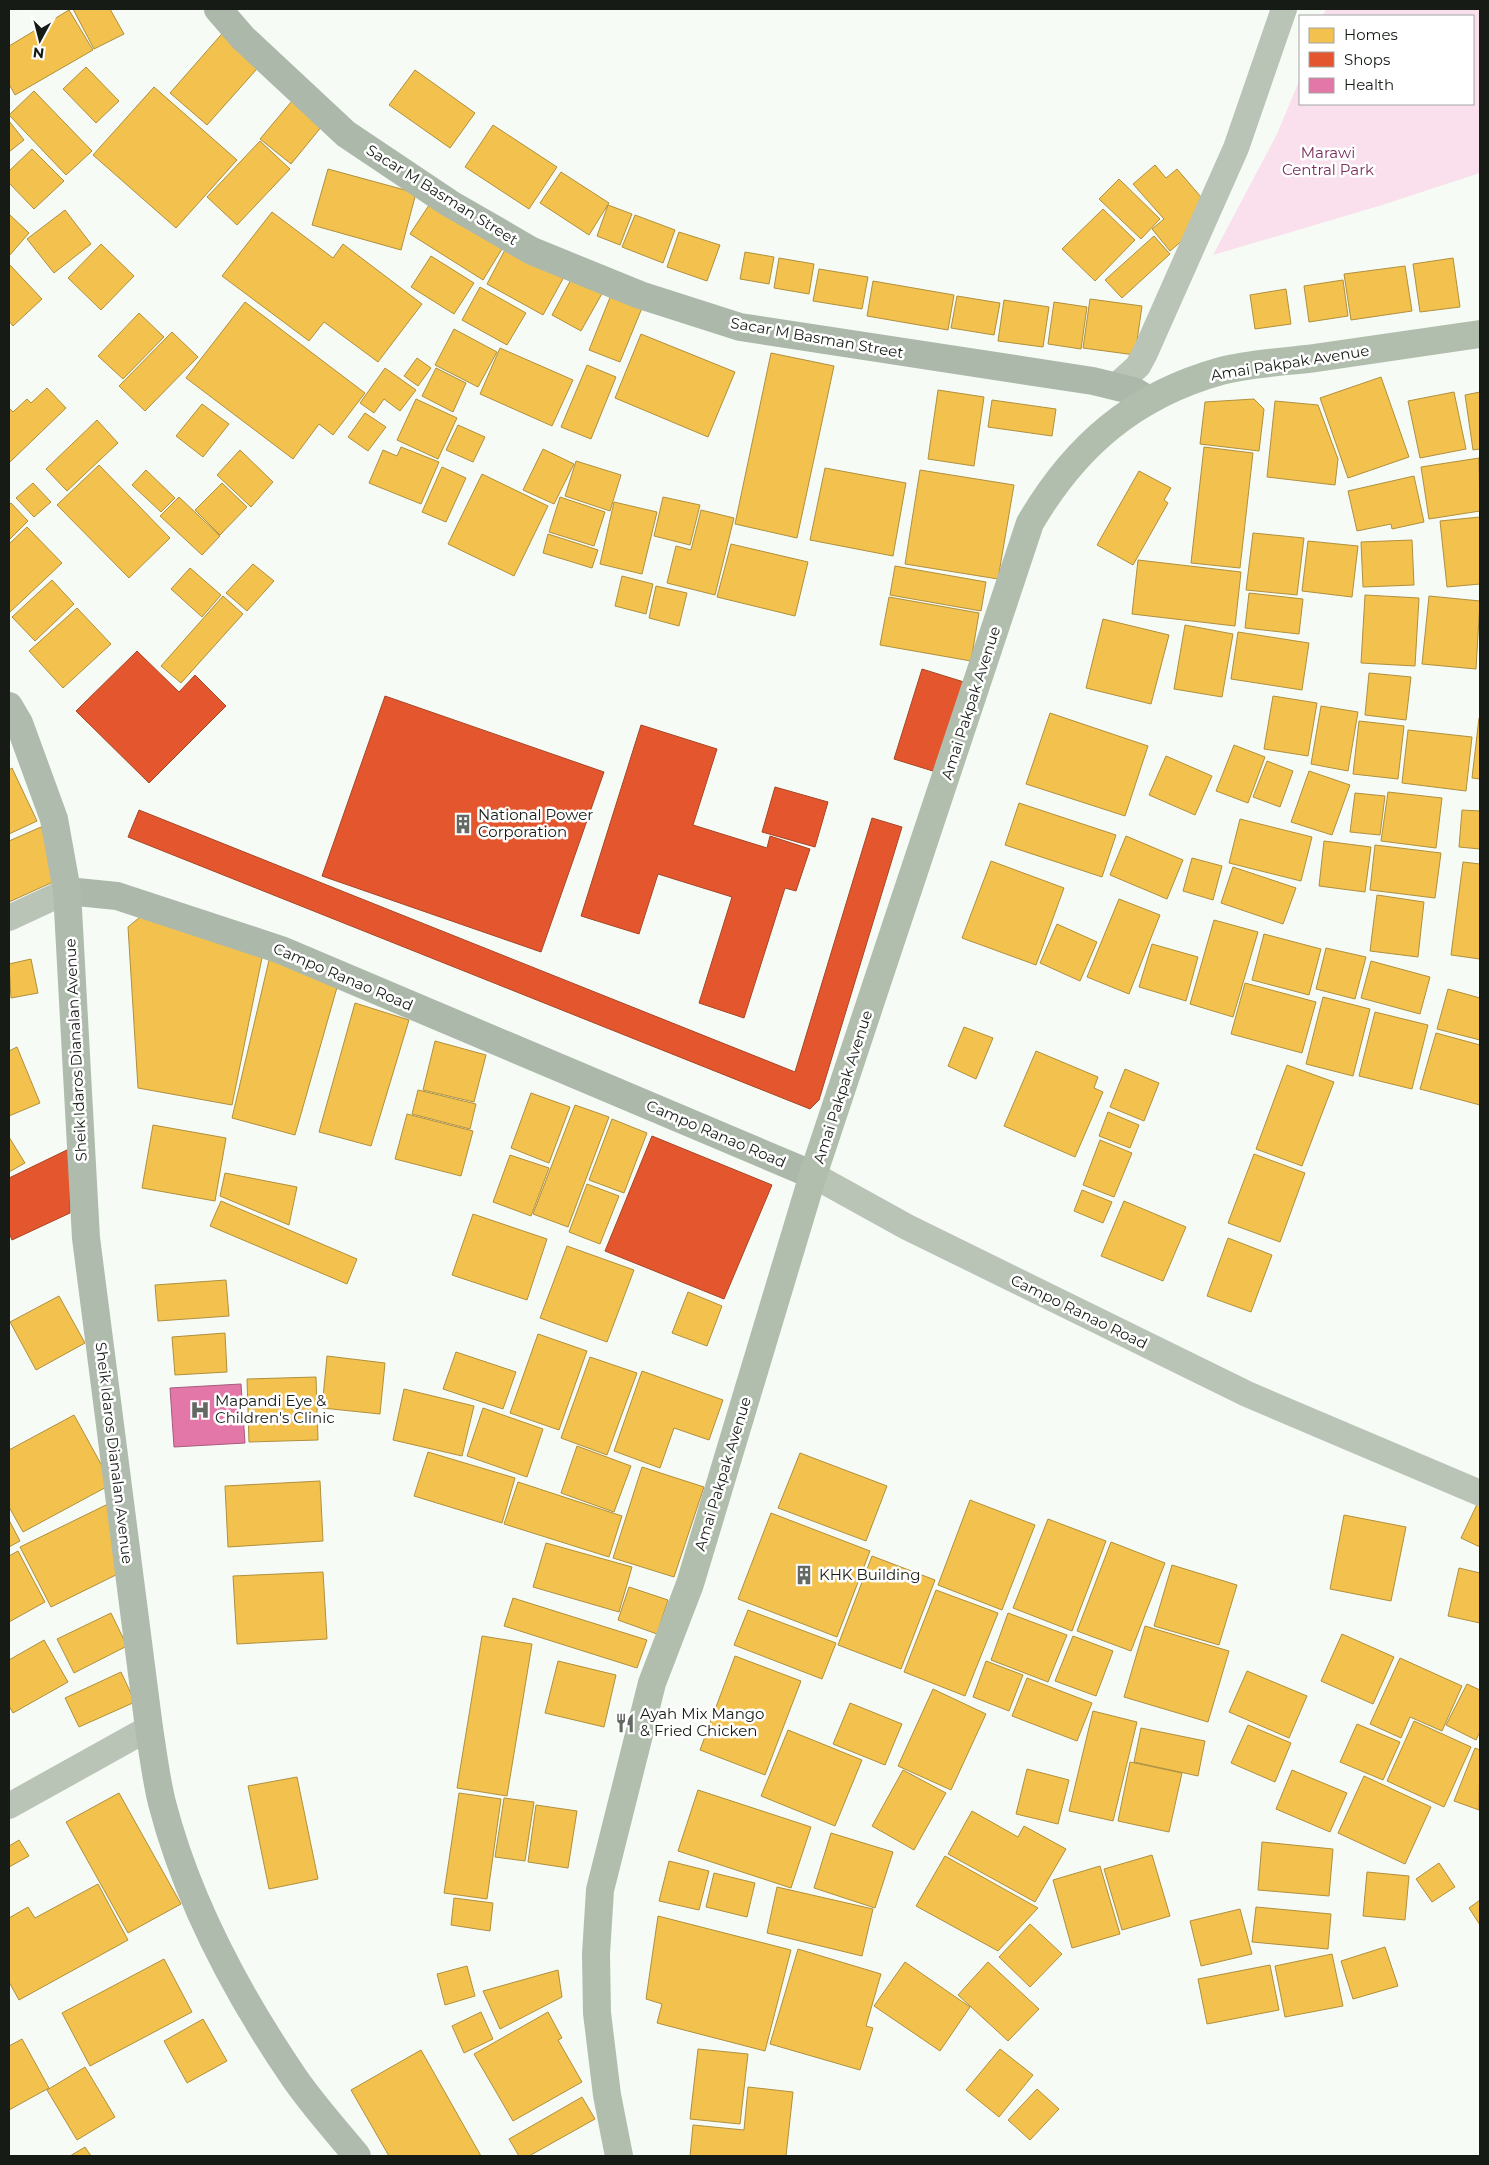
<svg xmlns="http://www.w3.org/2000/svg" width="1489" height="2165" font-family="Montserrat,sans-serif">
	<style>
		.green { fill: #f9e0ec }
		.homes { fill: #f2c14e; stroke: #b0903d }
		.shops { fill: #e4572e; stroke: #a64526 }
		.health { fill: #e377a8; stroke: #a65c7c }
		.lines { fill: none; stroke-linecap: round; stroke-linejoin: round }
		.minor { stroke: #b9c4b7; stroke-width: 26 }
		.secondary { stroke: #acb9aa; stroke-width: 28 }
		.primary { stroke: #afbbad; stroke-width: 28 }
		.trunk { stroke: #b1beae; stroke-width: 28 }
		.labels { text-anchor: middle; stroke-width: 5; stroke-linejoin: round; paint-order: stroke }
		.park-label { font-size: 15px; fill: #792e5c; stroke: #fff }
		.street-label { font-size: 15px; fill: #161c15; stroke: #fff }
		.poi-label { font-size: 15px; fill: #161c15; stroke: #fff; text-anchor: start }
	</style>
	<rect width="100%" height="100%" fill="#f6fbf5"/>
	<!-- green -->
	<path class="green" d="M1326,9h154v164l-98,32 -169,50 64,-121 23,-55v25h173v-88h-150z"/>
	<!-- homes -->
	<path class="homes" d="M73,9h37l14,25 -30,15z
		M69,10l24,40 -78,45 -6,-11v-38z
		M227,28l37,33 -57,64 -37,-32z
		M86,67l33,34 -23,22 -33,-34z
		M415,70l60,43 -25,35 -61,-43z
		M154,87l83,73 -61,68 -83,-73z
		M34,91l58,60 -26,24 -57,-60z
		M297,95l30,25 -36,44 -31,-25z
		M9,121l15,19 -15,12z
		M493,125l64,42 -28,42 -64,-42z
		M260,141l30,28 -53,56 -30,-28z
		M32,149l32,32 -30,28 -25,-26v-12z
		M1155,165l11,13 11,-9 30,35 -10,24 -27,23 -18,-22 12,-10 -31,-35z
		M328,169l88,24 -15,57 -89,-25z
		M561,172l48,31 -20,32 -49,-32z
		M1119,179l41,40 -19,20 -42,-40z
		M433,199l72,45 -22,36 -73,-46z
		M608,205l24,9 -12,31 -23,-9z
		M1103,209l32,31 -40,41 -33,-32z
		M65,210l26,34 -37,29 -27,-34z
		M272,212l61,46 10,-14 79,60 -44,58 -54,-40 -15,19 -87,-65z
		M9,214l20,19 -20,23z
		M635,215l40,15 -12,33 -41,-16z
		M679,232l41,13 -13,36 -40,-14z
		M1154,236l16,18 -48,44 -17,-18z
		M101,244l33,32 -33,34 -33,-32z
		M507,246l57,31 -21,38 -56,-31z
		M745,252l29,5 -5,27 -29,-5z
		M431,256l43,27 -20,31 -43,-27z
		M779,258l35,6 -5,30 -35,-6z
		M1453,258l7,49 -40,5 -7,-48z
		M9,264l33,35 -29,27 -4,-5z
		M1405,266l7,45 -61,9 -7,-46z
		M819,269l49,8 -6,32 -49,-8z
		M574,274l30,16 -23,41 -29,-16z
		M1343,280l5,36 -39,6 -5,-36z
		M873,281l81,14 -6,35 -81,-14z
		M480,287l46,26 -19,32 -45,-25z
		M1286,289l5,35 -36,5 -5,-34z
		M611,295l31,13 -22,54 -31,-12z
		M957,296l43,7 -6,32 -43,-7z
		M1090,299l52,7 -7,49 -52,-7z
		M1004,300l45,7 -6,40 -45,-6z
		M245,302l120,91 -32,42 -14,-11 -26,35 -107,-81z
		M1054,302l33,5 -6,42 -33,-5z
		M139,313l25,24 -41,42 -25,-23z
		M454,329l43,23 -19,35 -43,-22z
		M172,332l26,25 -53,54 -26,-25z
		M641,334l94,38 -27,65 -93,-39z
		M500,348l73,32 -21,46 -72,-32z
		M771,353l63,13 -37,172 -62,-14z
		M417,358l14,10 -13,18 -14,-10z
		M587,365l29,12 -25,62 -30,-12z
		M385,368l31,22 -16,21 -16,-12 -10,14 -14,-10z
		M436,368l30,15 -13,29 -31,-16z
		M1381,377l28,80 -61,21 -28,-80z
		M47,388l19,20 -57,55v-55l4,4 14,-13 4,4z
		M938,390l46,7 -10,69 -46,-7z
		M1454,392l12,57 -46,9 -12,-57z
		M1480,392v57l-7,1 -8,-55z
		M416,399l41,19 -19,41 -41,-19z
		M1254,399l10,10 -5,42 -59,-7 5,-42z
		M992,400l64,9 -4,27 -64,-9z
		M1275,401l43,4 20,54 -3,26 -68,-8z
		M202,404l27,20 -26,33 -27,-21z
		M365,413l21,14 -18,24 -20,-14z
		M97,420l21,23 -51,48 -21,-22z
		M458,425l27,12 -12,25 -27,-12z
		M401,447l38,15 -18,42 -52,-21 14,-33 14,6z
		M1204,447l49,6 -13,115 -49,-5z
		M543,449l31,15 -20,40 -31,-14z
		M240,450l33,32 -22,25 -34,-32z
		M1479,458l1,53 -51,8 -8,-52z
		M576,461l45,14 -11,36 -45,-15z
		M99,465l71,73 -41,40 -72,-73z
		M442,467l24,11 -20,44 -24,-10z
		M825,468l81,15 -13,73 -83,-16z
		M146,470l29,28 -14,14 -29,-27z
		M920,470l94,15 -16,94 -93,-15z
		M1139,471l32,17 -7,12 4,3 -35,62 -36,-20z
		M482,474l66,32 -34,70 -66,-32z
		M1414,476l10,46 -32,7 -1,-5 -34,7 -9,-40z
		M33,483l18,19 -17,15 -18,-19z
		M222,483l25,24 -27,28 -25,-25z
		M179,497l41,39 -18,19 -42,-39z
		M560,497l45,15 -11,34 -45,-14z
		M663,497l37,8 -10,40 -36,-9z
		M614,502l43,10 -15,62 -42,-10z
		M11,503l17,18 -19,19v-35z
		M701,510l33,8 -19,77 -48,-12 9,-37 15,4z
		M1480,517v67l-33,3 -7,-66z
		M27,527l35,36 -53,50v-69z
		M1253,533l51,5 -7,57 -51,-5z
		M548,534l50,16 -6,18 -49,-15z
		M1412,540l2,45 -51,2 -2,-45z
		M1308,541l50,5 -6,51 -50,-6z
		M731,544l77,18 -13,54 -78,-19z
		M1138,560l103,12 -6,54 -103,-12z
		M253,564l21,17 -27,30 -21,-18z
		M895,566l91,16 -5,29 -91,-16z
		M190,568l31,27 -19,22 -31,-28z
		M622,576l31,8 -7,30 -31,-8z
		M52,580l22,24 -39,37 -23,-24z
		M656,586l31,7 -8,33 -30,-8z
		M1249,593l54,6 -4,35 -54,-6z
		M1365,595l54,3 -4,68 -54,-3z
		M223,596l20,18 -62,69 -20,-17z
		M1429,596l51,5 -4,68 -54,-5z
		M889,597l90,16 -8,48 -91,-16z
		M77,608l34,36 -48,44 -34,-37z
		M1103,619l66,16 -18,69 -65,-16z
		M1185,625l48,9 -11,63 -48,-8z
		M1238,632l71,11 -7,47 -71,-11z
		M1369,673l42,4 -5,43 -41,-5z
		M1273,696l44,7 -9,53 -44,-7z
		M1321,706l37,6 -10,59 -37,-7z
		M1050,713l98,33 -23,70 -99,-32z
		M1479,718h1v61l-8,-1z
		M1359,721l45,5 -6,53 -45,-5z
		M1408,730l64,7 -6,54 -64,-8z
		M1234,745l31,12 -17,46 -32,-12z
		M1166,756l46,20 -17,39 -46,-20z
		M1267,761l26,10 -13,36 -27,-10z
		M12,768l25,53 -28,13v-64z
		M1309,771l41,14 -18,50 -41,-13z
		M1388,792l54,6 -6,50 -55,-7z
		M1355,793l30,3 -5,39 -30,-3z
		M1019,803l97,32 -14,42 -97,-32z
		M1462,810l18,1v38l-21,-2z
		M1240,819l72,18 -11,44 -72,-18z
		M41,827l18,38 -6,17 -44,20v-61z
		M1126,836l57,24 -16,39 -57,-24z
		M1324,841l47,6 -6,45 -46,-6z
		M1375,845l66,8 -6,45 -65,-8z
		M1192,858l30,8 -9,34 -30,-9z
		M991,861l73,27 -28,77 -74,-27z
		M1463,862l17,2v95l-29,-4z
		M1233,867l63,21 -13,36 -62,-21z
		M1377,895l47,7 -6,55 -48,-6z
		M1119,899l41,16 -31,79 -42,-17z
		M145,913l119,35 -32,157 -94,-17 -10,-161z
		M1214,920l44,12 -25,85 -43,-13z
		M1057,924l40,18 -17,39 -40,-18z
		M1264,934l57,15 -12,46 -57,-15z
		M1152,944l46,13 -12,44 -47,-14z
		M1326,948l40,9 -11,42 -39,-10z
		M270,956l68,28 -43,151 -63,-17z
		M31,959l7,34 -27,5 -2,-34z
		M1371,961l59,16 -10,37 -59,-16z
		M1245,983l71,19 -14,51 -71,-19z
		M1448,989l32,9v42l-43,-11z
		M1323,997l47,12 -17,67 -47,-12z
		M355,1003l54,17 -38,126 -52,-14z
		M1375,1012l53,13 -16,64 -53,-13z
		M964,1027l29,11 -17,41 -28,-13z
		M1436,1033l44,12v60l-60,-16z
		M435,1041l51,14 -12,47 -51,-12z
		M17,1047l23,56 -31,13v-65z
		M1036,1051l62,26 -4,11 9,4 -28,65 -71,-31z
		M1287,1065l47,17 -32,84 -46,-17z
		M1125,1069l34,14 -15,38 -34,-14z
		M418,1090l58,14 -6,25 -58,-15z
		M531,1093l39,14 -21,56 -38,-15z
		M575,1105l34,12 -41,110 -35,-13z
		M1108,1112l31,13 -9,23 -31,-12z
		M407,1114l66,17 -12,45 -66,-17z
		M612,1119l35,14 -23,60 -35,-13z
		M153,1125l73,13 -11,63 -73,-13z
		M9,1137l16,26 -16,9z
		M1100,1140l32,13 -18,44 -31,-12z
		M1254,1154l51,19 -25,69 -52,-19z
		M510,1155l39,13 -18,48 -38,-14z
		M225,1173l72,14 -8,38 -69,-29z
		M587,1184l32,12 -19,48 -31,-12z
		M1082,1190l30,12 -9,21 -29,-12z
		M221,1201l136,58 -10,25 -137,-58z
		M1124,1201l62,26 -23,54 -62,-25z
		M473,1214l74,25 -20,61 -75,-25z
		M1228,1238l44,17 -21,57 -44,-16z
		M567,1246l67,24 -27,72 -67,-24z
		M226,1280l3,36 -71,5 -3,-36z
		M688,1292l34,14 -15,40 -35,-13z
		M59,1296l26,47 -49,27 -26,-48z
		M225,1333l2,39 -52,3 -3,-38z
		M538,1334l49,17 -28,79 -49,-17z
		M456,1352l60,20 -13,37 -60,-20z
		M327,1356l58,7 -5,51 -58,-6z
		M590,1357l47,16 -30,82 -46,-17z
		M642,1371l81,29 -14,40 -35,-12 -14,40 -46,-17z
		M316,1377l2,63 -69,2 -2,-63z
		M404,1389l70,17 -12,50 -69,-16z
		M483,1408l60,21 -16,48 -60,-21z
		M74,1415l38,69 -89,48 -14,-25v-57z
		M577,1446l54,20 -17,46 -53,-19z
		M428,1452l87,26 -13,45 -88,-27z
		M800,1453l87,33 -21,55 -88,-33z
		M642,1467l62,20 -30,90 -61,-19z
		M320,1481l3,60 -95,6 -3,-61z
		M518,1482l104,34 -13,41 -105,-33z
		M1480,1498v49l-19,-9z
		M970,1500l65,25 -33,85 -64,-25z
		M108,1504l14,68 -71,35 -31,-60z
		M771,1513l99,38 -33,86 -99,-38z
		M1344,1515l62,12 -15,74 -61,-12z
		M1048,1519l58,22 -34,90 -59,-23z
		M9,1520l11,21 -11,6z
		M1111,1542l54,21 -34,88 -54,-20z
		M546,1543l86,24 -13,45 -86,-25z
		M18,1551l27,51 -36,20v-66z
		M872,1556l63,24 -34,89 -63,-24z
		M1172,1565l65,20 -18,60 -65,-19z
		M1459,1568l21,5v50l-32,-7z
		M323,1572l4,67 -90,5 -4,-68z
		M629,1587l39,13 -11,34 -39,-14z
		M936,1590l62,23 -33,83 -61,-24z
		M513,1598l134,42 -10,28 -133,-42z
		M748,1610l88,33 -14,36 -88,-34z
		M111,1613l16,33 -53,27 -17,-34z
		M1008,1613l59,22 -19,47 -57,-22z
		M1145,1626l84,25 -21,71 -84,-25z
		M1342,1634l52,23 -21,47 -52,-23z
		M482,1636l50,8 -25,152 -50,-8z
		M1073,1636l40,15 -17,45 -41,-15z
		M44,1640l24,42 -55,31 -4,-7v-46z
		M735,1656l66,25 -36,94 -65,-25z
		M1400,1658l62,28 -20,45 -32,-14 -9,21 -31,-14z
		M558,1661l58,14 -12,52 -59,-14z
		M986,1661l37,14 -14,36 -36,-14z
		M1247,1671l60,25 -18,42 -60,-26z
		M121,1672l14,30 -56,25 -14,-29z
		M1027,1678l65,25 -15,38 -65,-25z
		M1467,1684l13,6v42l-4,8 -30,-15z
		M933,1689l53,25 -35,76 -53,-24z
		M850,1703l52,21 -17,41 -52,-21z
		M1093,1711l44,11 -24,99 -44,-10z
		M1414,1721l57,26 -27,60 -57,-26z
		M1357,1724l43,18 -17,38 -43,-18z
		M1248,1725l43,18 -16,39 -44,-19z
		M1141,1728l64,13 -7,35 -64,-14z
		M788,1730l74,30 -27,66 -74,-30z
		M1475,1748l5,2 -1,60 -25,-9z
		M1130,1762l52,11 -13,59 -51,-11z
		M1027,1769l42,11 -11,44 -42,-10z
		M903,1770l43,23 -32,57 -42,-24z
		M1292,1770l55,23 -17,39 -54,-23z
		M1364,1776l67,31 -26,57 -67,-31z
		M297,1777l21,102 -49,10 -21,-103z
		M698,1790l113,37 -20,61 -113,-37z
		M119,1793l62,111 -53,29 -62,-111z
		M459,1793l42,6 -14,100 -43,-6z
		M504,1798l30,4 -9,59 -30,-4z
		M536,1805l41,6 -9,57 -40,-6z
		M972,1811l46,26 6,-11 42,23 -31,53 -87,-48z
		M831,1833l62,19 -18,56 -61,-20z
		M19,1840l10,16 -20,11v-21z
		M1262,1842l71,7 -4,47 -71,-6z
		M1152,1855l18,61 -48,14 -18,-61z
		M945,1856l93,52 -40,43 -82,-45z
		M669,1861l40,10 -10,39 -40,-9z
		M1439,1863l16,24 -23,15 -16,-23z
		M1100,1866l20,68 -48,14 -19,-68z
		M1367,1872l42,4 -4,44 -42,-4z
		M714,1873l41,10 -8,34 -41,-10z
		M98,1884l30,56 -109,60 -10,-18v-64l19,-11 7,11z
		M777,1887l96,22 -11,47 -95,-23z
		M454,1898l39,5 -3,28 -39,-6z
		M1480,1900v25l-11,-17z
		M1256,1907l75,7 -3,35 -76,-7z
		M1240,1909l12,45 -51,12 -11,-45z
		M658,1916l133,34 -26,101 -108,-28 5,-19 -16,-5z
		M1030,1924l32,30 -32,33 -31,-30z
		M1385,1947l13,39 -45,13 -12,-38z
		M798,1949l83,25 -15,52 7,2 -13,42 -90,-26z
		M1332,1954l11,52 -58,11 -10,-51z
		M164,1959l28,53 -102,54 -28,-53z
		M905,1962l65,45 -30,44 -66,-45z
		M988,1962l51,47 -31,32 -50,-46z
		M1270,1965l9,45 -72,14 -9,-45z
		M467,1966l8,30 -30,9 -8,-31z
		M558,1970l4,27 -62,32 -17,-38z
		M481,2012l12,27 -29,14 -12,-27z
		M548,2012l14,26 -4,2 24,42 -69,39 -39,-67z
		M203,2019l24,42 -40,22 -23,-42z
		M22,2039l27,49 -40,22v-64z
		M698,2049l50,5 -8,70 -50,-5z
		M1000,2049l33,26 -34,42 -33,-27z
		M421,2050l60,106h-92l-38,-66z
		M85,2067l30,50 -38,23 -30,-50z
		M748,2087l45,5 -7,64h-96l3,-31 51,5z
		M1037,2089l22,20 -29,31 -22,-20z
		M582,2097l13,22 -66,37h-10l-10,-17z
		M85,2147l6,9h-21z"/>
	<!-- shops -->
	<path class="shops" d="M137,651l42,41 16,-17 31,31 -77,77 -73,-72z
		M922,669l42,13 -28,90 -42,-13z
		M385,696l219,76 -63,180 -219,-76z
		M641,725l76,24 -24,76 74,23 3,-12 40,13 -14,42 -11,-3 -41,130 -45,-15 33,-106 -74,-23 -19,60 -58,-18z
		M775,787l53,15 -13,45 -53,-15z
		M139,810l656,262 77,-254 30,9 -83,273 -9,9 -682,-272z
		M652,1136l120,49 -48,114 -119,-48z
		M71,1148l-1,65 -58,27 -3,-7v-55z"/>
	<!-- health -->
	<path class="health" d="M241,1384l4,59 -71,4 -4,-59z"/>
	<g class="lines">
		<!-- minor -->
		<path class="minor" d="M1116,386l22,-20 7,-13 91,-205 48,-139
			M9,918l58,-27
			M813,1175l94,52 340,167 233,99
			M9,1806l140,-78"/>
		<!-- secondary -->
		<path class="secondary" d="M218,9l25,29 103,96 103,69 83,48 108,44 100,32 353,54 41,10 15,9
			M67,891l50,5 164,54 532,225"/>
		<!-- primary -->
		<path class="primary" d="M9,706l10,17 35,96 13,72 19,347 63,490c4,25 7,51 13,75 25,97 73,187 129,270 19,29 44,56 66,83"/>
		<!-- trunk -->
		<path class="trunk" d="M619,2156l-12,-61 -10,-82 -1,-59 4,-64 52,-207 38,-99 123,-409 217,-652c45,-77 104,-128 191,-152 30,-8 63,-9 94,-13 55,-8 110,-16 165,-24"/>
	</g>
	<!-- icons -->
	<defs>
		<symbol id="building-bare" viewBox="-9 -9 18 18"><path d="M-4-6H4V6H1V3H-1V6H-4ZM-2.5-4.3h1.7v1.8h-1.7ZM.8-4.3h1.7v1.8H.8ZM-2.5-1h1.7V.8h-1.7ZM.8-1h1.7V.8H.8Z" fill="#646a63" stroke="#fff" stroke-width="2.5" paint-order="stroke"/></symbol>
		<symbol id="hospital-bare" viewBox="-9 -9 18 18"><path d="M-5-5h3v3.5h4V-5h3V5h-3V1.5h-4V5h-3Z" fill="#646a63" stroke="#fff" stroke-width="2.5" paint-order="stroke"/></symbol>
		<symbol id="restaurant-bare" viewBox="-9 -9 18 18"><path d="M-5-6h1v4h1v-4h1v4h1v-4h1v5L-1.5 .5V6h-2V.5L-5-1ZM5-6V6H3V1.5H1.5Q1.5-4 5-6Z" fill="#646a63" stroke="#fff" stroke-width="2.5" paint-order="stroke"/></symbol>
	</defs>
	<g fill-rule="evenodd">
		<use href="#building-bare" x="449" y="810" width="28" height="28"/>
		<use href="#hospital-bare" x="186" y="1396" width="28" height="28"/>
		<use href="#building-bare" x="790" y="1561" width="28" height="28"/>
		<use href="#restaurant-bare" x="611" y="1709" width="28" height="28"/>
	</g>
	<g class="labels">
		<!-- park labels -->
		<g class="park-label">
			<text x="1328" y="158">Marawi<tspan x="1328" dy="17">Central Park</tspan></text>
		</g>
		<!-- street labels -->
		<g class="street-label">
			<text transform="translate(442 195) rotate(32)" y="5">Sacar M Basman Street</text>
			<text transform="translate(817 338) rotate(10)" y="5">Sacar M Basman Street</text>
			<text transform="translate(1290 363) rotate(-9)" y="5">Amai Pakpak Avenue</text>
			<text transform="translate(971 703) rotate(-72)" y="5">Amai Pakpak Avenue</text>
			<text transform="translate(343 977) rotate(23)" y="5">Campo Ranao Road</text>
			<text transform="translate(76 1050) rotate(-93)" y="5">Sheik Idaros Dianalan Avenue</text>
			<text transform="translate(843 1087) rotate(-72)" y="5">Amai Pakpak Avenue</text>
			<text transform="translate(716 1134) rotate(23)" y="5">Campo Ranao Road</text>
			<text transform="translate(1079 1312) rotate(26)" y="5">Campo Ranao Road</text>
			<text transform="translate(114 1453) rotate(83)" y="5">Sheik Idaros Dianalan Avenue</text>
			<text transform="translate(723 1474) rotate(-73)" y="5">Amai Pakpak Avenue</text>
		</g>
		<!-- poi labels -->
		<g class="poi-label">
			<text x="478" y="820">National Power<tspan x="478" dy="17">Corporation</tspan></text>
			<text x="215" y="1406">Mapandi Eye &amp;<tspan x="215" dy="17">Children's Clinic</tspan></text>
			<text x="819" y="1580">KHK Building</text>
			<text x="640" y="1719">Ayah Mix Mango<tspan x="640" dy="17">&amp; Fried Chicken</tspan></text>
		</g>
	</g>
	<!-- border -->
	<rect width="1489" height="2165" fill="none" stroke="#161c15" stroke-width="20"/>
	<!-- legend -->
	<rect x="1299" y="15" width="175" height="90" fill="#ffffff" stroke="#a2a4a1"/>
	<rect x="1309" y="28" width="25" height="15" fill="#f2c14e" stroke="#a2a4a1"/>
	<text x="1344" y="40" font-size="15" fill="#161c15">Homes</text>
	<rect x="1309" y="52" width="25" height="15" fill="#e4572e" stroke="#a2a4a1"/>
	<text x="1344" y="65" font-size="15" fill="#161c15">Shops</text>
	<rect x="1309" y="78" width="25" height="15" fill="#e377a8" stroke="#a2a4a1"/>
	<text x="1344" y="90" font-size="15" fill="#161c15">Health</text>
	<!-- north arrow -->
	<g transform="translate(40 40) rotate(187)" stroke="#ffffff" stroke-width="4" paint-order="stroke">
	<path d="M0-4L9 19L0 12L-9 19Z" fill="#161c15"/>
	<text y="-8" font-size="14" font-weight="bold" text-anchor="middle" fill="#161c15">N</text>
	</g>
</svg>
